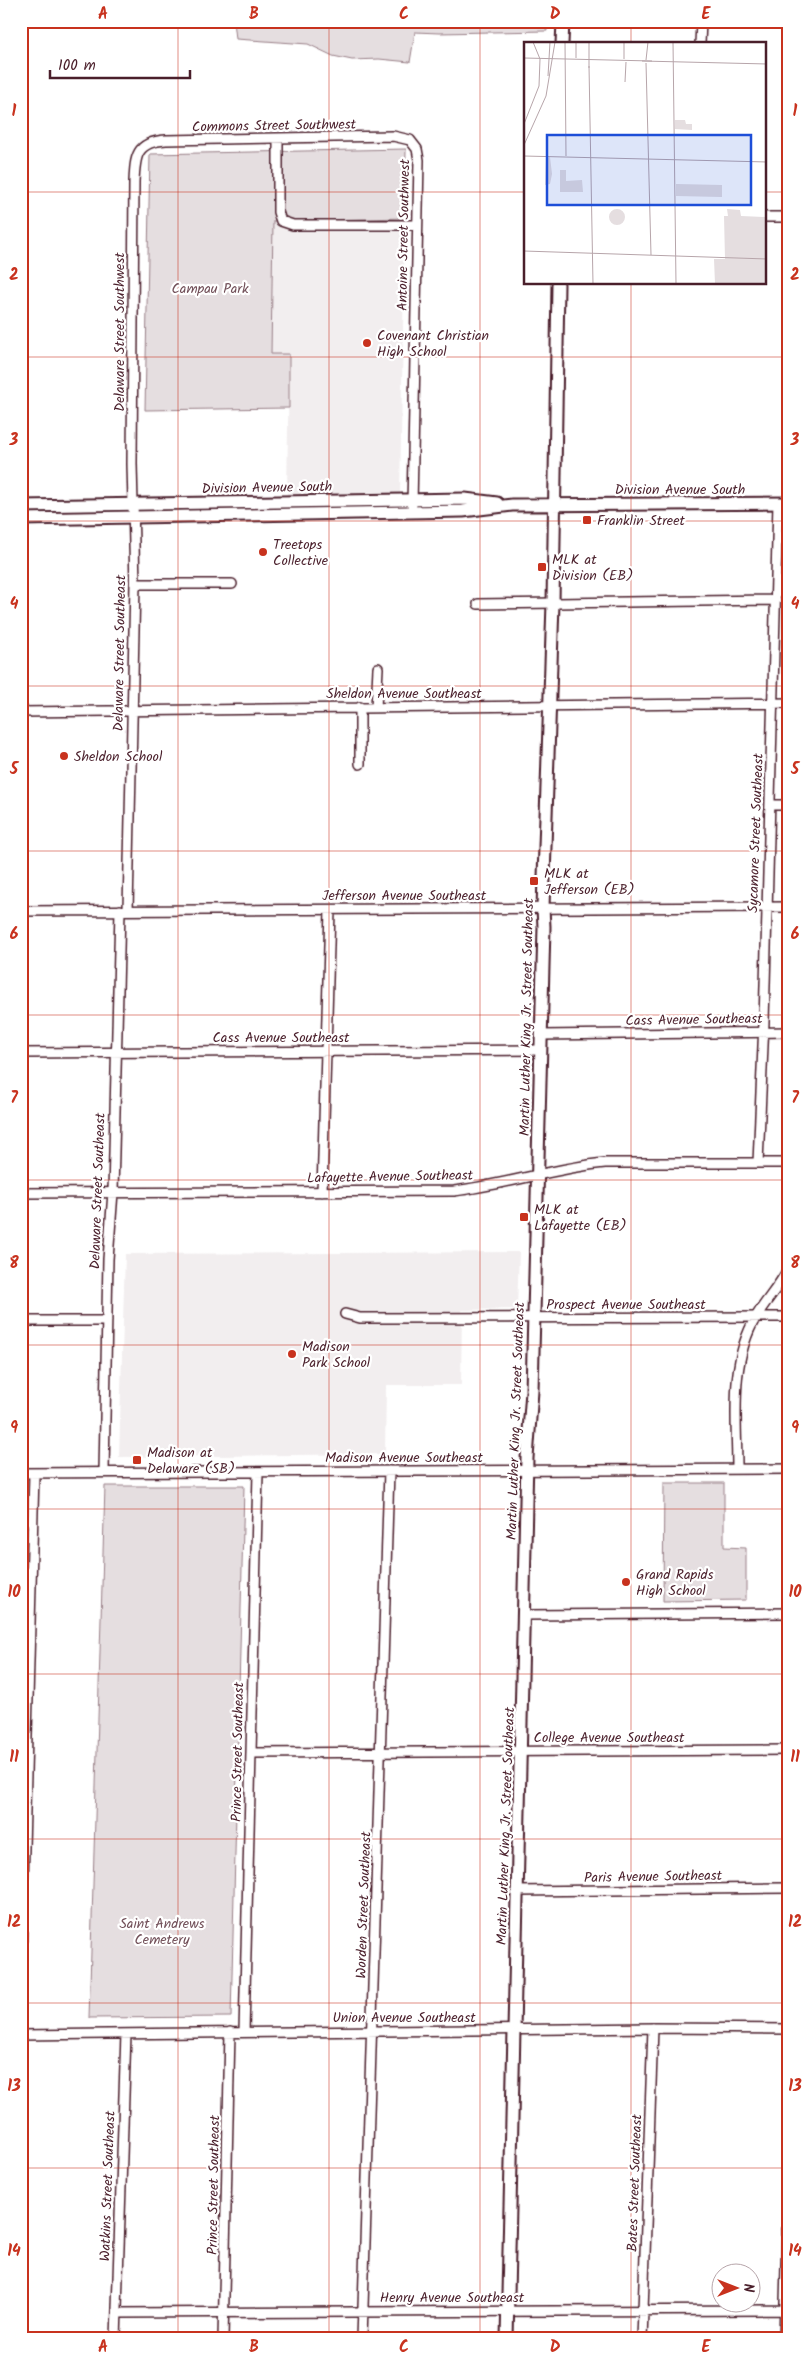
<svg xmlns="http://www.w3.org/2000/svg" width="809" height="2360" font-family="Kalam,sans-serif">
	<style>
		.built { fill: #f2eeef }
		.green { fill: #e5dee0; stroke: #987e86 }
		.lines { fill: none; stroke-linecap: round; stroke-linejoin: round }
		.minor-casing { stroke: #4a1f2b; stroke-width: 12 }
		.major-casing { stroke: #4a1f2b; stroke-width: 15 }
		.minor { stroke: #fff; stroke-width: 9 }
		.major { stroke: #fff; stroke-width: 11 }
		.grid { fill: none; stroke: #c8321e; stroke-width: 1; stroke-opacity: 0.55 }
		.poi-dot { fill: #c8321e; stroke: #fff; stroke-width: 2 }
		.labels { text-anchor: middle; stroke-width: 4.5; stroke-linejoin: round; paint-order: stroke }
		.street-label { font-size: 14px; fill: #4a1f2b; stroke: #fff }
		.park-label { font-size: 14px; fill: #714f58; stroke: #fff }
		.poi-label { font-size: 14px; fill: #4a1f2b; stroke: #fff; text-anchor: start }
		.inset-road { fill: none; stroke: #b7a5aa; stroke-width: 1 }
		.view { fill: #1d4ed8; fill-opacity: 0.15; stroke: #1d4ed8; stroke-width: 2.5 }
		.inset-edge { fill: none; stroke: #4a1f2b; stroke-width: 2.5 }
		.neatline { fill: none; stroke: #c8321e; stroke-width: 2 }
		.grid-label { font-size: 16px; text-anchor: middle; font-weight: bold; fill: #c8321e }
	</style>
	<rect width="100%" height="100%" fill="#fff"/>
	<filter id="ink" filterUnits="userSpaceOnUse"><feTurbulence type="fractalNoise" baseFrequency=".02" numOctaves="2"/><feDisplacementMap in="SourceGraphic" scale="10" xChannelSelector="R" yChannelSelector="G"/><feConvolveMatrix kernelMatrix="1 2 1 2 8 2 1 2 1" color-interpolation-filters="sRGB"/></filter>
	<g filter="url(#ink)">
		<!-- built -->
		<path class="built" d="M405,218l-5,276 -113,2 2,-141 -18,-1 2,-133z
			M519,1252l-2,57 -55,1 -1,75h-75l-1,69 -266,3 6,-203z"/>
		<!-- green -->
		<path class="green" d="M234,21h312l1,10 -108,2 -24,-1 -5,30 -31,-3 -27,1 -19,-4 -25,-12 -72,-5z
			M406,149l-1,69 -132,3 -2,133h18v54l-144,2 5,-256z
			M664,1483h60v64l22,1v52l-83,1z
			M105,1486h139l-13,531 -142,1z"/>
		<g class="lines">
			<defs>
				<path id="minor" d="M700,44l1,-23
					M278,138v74l3,9 12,4h124
					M765,217h23
					M135,584h97
					M478,604l298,-4
					M376,708l2,-40
					M21,712l767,-9
					M360,764v-57
					M770,805h18
					M128,910l7,-326 -3,-120 2,-282c1,-26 2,-40 32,-42l227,-4 17,4 7,9 2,11 -7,345
					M21,911l767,-4
					M541,1035l247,-3
					M21,1053l520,-3
					M758,1163l6,-141 14,-519
					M322,1192l8,-282
					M21,1193l433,-2c52,-6 100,-23 151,-28h183
					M345,1314l15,4 428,-1
					M21,1321h86
					M737,1469c0,-50 -8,-107 19,-152 10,-17 23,-30 32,-48
					M104,1472l4,-213 5,-67 7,-282
					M21,1473l767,-4
					M525,1615l263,-2
					M251,1753l537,-3
					M518,1891l270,-3
					M21,1960l13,-486
					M244,2032l14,-559
					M21,2035l632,-7 135,1
					M117,2313l671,-3
					M116,2339l10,-305
					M223,2339l7,-307
					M362,2339l27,-868
					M642,2339l11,-311
					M784,2339l4,-148"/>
				<path id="major" d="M562,44l1,-23
					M21,506l444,-7 32,4
					M21,519l442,-8 49,-6 276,-2
					M507,2339l20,-881 5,-67 12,-464 -1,-19 10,-305 5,-319"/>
			</defs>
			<!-- minor casing -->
			<use href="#minor" class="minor-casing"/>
			<!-- major casing -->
			<use href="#major" class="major-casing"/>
			<!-- minor -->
			<use href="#minor" class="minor"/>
			<!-- major -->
			<use href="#major" class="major"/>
		</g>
	</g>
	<!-- grid -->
	<path class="grid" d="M178,21v2318M329,21v2318M480,21v2318M631,21v23M21,192h504M765,192h23M631,284v2055M21,357h767M21,521h767M21,686h767M21,851h767M21,1015h767M21,1180h767M21,1345h767M21,1509h767M21,1674h767M21,1839h767M21,2003h767M21,2168h767"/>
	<!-- markers -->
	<g class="poi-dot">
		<circle cx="367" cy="343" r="5"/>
		<rect x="582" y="515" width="10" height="10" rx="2.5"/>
		<circle cx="263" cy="552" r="5"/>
		<rect x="537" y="562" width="10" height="10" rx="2.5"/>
		<circle cx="64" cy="756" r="5"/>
		<rect x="529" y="876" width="10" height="10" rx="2.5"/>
		<rect x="519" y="1212" width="10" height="10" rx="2.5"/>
		<circle cx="292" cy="1354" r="5"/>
		<rect x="132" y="1455" width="10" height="10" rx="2.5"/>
		<circle cx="626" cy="1582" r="5"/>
	</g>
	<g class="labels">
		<!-- street labels -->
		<g class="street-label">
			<text transform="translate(274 125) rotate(-1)" y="5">Commons Street Southwest</text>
			<text transform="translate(403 235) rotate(-89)" y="5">Antoine Street Southwest</text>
			<text transform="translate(119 332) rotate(-90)" y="5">Delaware Street Southwest</text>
			<text transform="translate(267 487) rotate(-1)" y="5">Division Avenue South</text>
			<text x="680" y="494">Division Avenue South</text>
			<text transform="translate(119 653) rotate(-89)" y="5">Delaware Street Southeast</text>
			<text x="404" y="698">Sheldon Avenue Southeast</text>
			<text transform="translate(755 833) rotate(-88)" y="5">Sycamore Street Southeast</text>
			<text x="404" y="900">Jefferson Avenue Southeast</text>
			<text transform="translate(526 1017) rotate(-89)" y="5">Martin Luther King Jr. Street Southeast</text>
			<text transform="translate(694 1019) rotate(-1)" y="5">Cass Avenue Southeast</text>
			<text x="281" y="1042">Cass Avenue Southeast</text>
			<text transform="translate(390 1176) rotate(-1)" y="5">Lafayette Avenue Southeast</text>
			<text transform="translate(97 1191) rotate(-88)" y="5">Delaware Street Southeast</text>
			<text x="626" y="1309">Prospect Avenue Southeast</text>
			<text transform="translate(515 1421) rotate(-88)" y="5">Martin Luther King Jr. Street Southeast</text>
			<text x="404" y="1462">Madison Avenue Southeast</text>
			<text x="609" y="1742">College Avenue Southeast</text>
			<text transform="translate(237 1752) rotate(-89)" y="5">Prince Street Southeast</text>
			<text transform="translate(505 1826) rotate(-88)" y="5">Martin Luther King Jr. Street Southeast</text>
			<text transform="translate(653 1876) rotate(-1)" y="5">Paris Avenue Southeast</text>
			<text transform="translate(363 1905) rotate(-88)" y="5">Worden Street Southeast</text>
			<text x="404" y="2022">Union Avenue Southeast</text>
			<text transform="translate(634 2183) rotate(-88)" y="5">Bates Street Southeast</text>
			<text transform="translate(213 2185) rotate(-89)" y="5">Prince Street Southeast</text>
			<text transform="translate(107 2186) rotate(-88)" y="5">Watkins Street Southeast</text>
			<text x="452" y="2302">Henry Avenue Southeast</text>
		</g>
		<!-- park labels -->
		<g class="park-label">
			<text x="210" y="293">Campau Park</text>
			<text x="162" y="1928">Saint Andrews<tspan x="162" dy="16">Cemetery</tspan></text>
		</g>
		<!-- poi labels -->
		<g class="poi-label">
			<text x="377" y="340">Covenant Christian<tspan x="377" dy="16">High School</tspan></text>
			<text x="597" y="525">Franklin Street</text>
			<text x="273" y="549">Treetops<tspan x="273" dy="16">Collective</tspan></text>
			<text x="552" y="564">MLK at<tspan x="552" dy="16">Division (EB)</tspan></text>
			<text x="74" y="761">Sheldon School</text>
			<text x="544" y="878">MLK at<tspan x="544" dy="16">Jefferson (EB)</tspan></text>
			<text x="534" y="1214">MLK at<tspan x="534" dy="16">Lafayette (EB)</tspan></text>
			<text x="302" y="1351">Madison<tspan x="302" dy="16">Park School</tspan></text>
			<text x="147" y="1457">Madison at<tspan x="147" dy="16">Delaware (SB)</tspan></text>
			<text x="636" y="1579">Grand Rapids<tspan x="636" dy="16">High School</tspan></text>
		</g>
	</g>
	<!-- overview -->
	<g transform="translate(524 42)">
		<rect width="242" height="242" fill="#fff"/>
		<path d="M151,78h10l1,4h6v6l-17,-1zM26,115l2,17 -2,10 -5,1 1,-27zM36,128h6v11l16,-1 1,12h-23zM152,142l46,1v12l-46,-1zM203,167l13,1 1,6 25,1v67h-51l-1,-25h11l-1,-43h4zM85 175a8 8 0 1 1 16 0a8 8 0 1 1-16 0Z" fill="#e5dee0"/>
		<path class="inset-road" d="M41,0l1,114M52,0v16M65,0v26M149,0l3,242M0,16l128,3M100,17v-17M122,18l2,-18M118,19l125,3M122,21l5,192M65,24l4,218M24,34l2,-34M101,40l1,-20M0,82l15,-38 1,-27 -7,-17M0,103l22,-49 9,-54M0,114l243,6M0,209l243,8"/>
		<path class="view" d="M23,93h204v70h-204z"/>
		<rect width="242" height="242" class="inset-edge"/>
	</g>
	<!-- margin -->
	<rect width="809" height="2360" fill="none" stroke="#fff" stroke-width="55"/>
	<!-- north arrow -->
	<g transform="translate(736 2288) rotate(90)"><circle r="24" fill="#ffffff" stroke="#b7a5aa"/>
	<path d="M0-4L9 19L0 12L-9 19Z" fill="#c8321e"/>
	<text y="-8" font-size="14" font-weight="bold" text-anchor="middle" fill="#4a1f2b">N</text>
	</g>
	<!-- scale -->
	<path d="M50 70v8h140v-8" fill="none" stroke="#4a1f2b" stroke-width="2.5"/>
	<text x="58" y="70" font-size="15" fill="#4a1f2b" stroke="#ffffff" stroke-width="4" paint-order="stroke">100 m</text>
	<rect x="28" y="28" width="754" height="2304" class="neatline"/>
	<g class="grid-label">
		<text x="103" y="19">A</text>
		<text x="254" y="19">B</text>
		<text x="404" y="19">C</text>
		<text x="555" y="19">D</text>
		<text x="706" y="19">E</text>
		<text x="14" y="116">1</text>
		<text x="795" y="116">1</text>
		<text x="14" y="280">2</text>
		<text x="795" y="280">2</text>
		<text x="14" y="445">3</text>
		<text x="795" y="445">3</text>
		<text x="14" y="609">4</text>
		<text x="795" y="609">4</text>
		<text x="14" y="774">5</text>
		<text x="795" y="774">5</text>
		<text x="14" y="939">6</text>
		<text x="795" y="939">6</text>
		<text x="14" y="1103">7</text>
		<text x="795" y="1103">7</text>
		<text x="14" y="1268">8</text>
		<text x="795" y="1268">8</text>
		<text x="14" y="1433">9</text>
		<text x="795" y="1433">9</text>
		<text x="14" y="1597">10</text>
		<text x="795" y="1597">10</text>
		<text x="14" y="1762">11</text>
		<text x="795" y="1762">11</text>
		<text x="14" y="1927">12</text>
		<text x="795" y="1927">12</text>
		<text x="14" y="2091">13</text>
		<text x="795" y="2091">13</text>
		<text x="14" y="2256">14</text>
		<text x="795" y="2256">14</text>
		<text x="103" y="2352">A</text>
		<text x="254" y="2352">B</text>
		<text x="404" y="2352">C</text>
		<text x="555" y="2352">D</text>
		<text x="706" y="2352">E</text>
	</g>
</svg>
